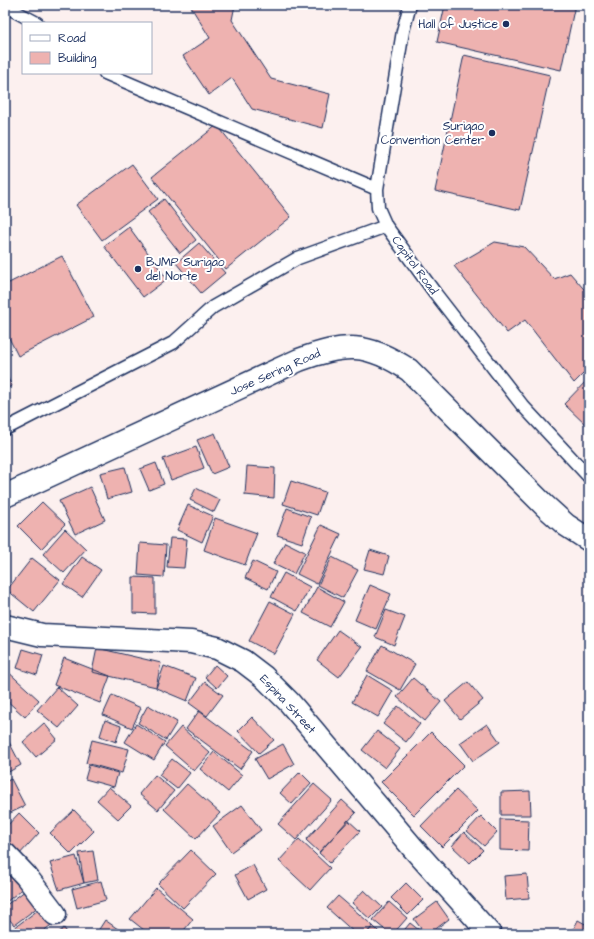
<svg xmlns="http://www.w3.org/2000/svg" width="594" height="939" font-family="'Architects Daughter',sans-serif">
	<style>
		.building { fill: #eeb2b0; stroke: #1b2f5e }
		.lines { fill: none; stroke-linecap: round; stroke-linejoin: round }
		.service-casing { stroke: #1b2f5e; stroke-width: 15 }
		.minor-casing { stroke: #1b2f5e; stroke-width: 25 }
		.secondary-casing { stroke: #1b2f5e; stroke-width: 25 }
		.primary-casing { stroke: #1b2f5e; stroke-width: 25 }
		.service { stroke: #fff; stroke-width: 12 }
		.minor { stroke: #fff; stroke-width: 22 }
		.secondary { stroke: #fff; stroke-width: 22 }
		.primary { stroke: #fff; stroke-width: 22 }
		.poi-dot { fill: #1b2f5e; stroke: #fff; stroke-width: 1.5 }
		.labels { text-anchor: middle; stroke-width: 4; stroke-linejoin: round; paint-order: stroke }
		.poi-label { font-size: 12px; fill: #1b2f5e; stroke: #fff; text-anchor: end }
		.street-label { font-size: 12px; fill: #1b2f5e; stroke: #fff }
	</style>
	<rect width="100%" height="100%" fill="#fcf0ef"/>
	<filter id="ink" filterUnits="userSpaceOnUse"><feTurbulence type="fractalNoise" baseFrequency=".025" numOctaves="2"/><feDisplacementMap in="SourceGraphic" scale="8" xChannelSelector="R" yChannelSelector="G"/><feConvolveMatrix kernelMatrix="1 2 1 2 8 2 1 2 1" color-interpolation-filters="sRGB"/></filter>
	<g filter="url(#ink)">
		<!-- building -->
		<path class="building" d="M191,5h44l-3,15 39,59 59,15 -7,34 -71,-19 -20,-31 -23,17 -26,-39 27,-18 -19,-31z
			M445,5h130l-14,65 -124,-28z
			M464,55l86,20 -30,135 -85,-19z
			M217,125l74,92 -65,52 -74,-92z
			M132,164l26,35 -56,41 -26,-35z
			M164,199l32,41 -16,13 -32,-41z
			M129,227l38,52 -24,18 -39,-51z
			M495,242l29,5 30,32 16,-6 19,22v73l-15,15 -49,-63 -18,13 -53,-67z
			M199,243l26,30 -24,20 -25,-30z
			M62,256l32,61 -76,39 -13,-26v-45z
			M5,373l7,13 -7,3z
			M589,378v50l-25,-24z
			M215,433l14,34 -17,7 -15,-34z
			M196,447l8,21 -33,12 -8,-21z
			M156,463l8,21 -15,6 -9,-21z
			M247,466l28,2 -1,30 -29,-3z
			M125,467l7,25 -25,7 -7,-26z
			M291,481l34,11 -8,23 -34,-11z
			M90,487l15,33 -30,14 -16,-33z
			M196,488l24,12 -6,12 -24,-12z
			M42,502l23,22 -24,25 -23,-23z
			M188,505l25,11 -11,26 -25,-12z
			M287,508l24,9 -9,26 -25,-8z
			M215,518l42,15 -12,32 -41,-15z
			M321,525l20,9 -24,50 -20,-10z
			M65,529l21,20 -22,24 -21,-19z
			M170,538l17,1 -3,29 -17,-1z
			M285,542l20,10 -11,22 -21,-10z
			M140,543l26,2 -2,32 -26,-2z
			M370,550l19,6 -5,18 -20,-5z
			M82,557l19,13 -19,27 -19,-13z
			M332,557l26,13 -15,28 -25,-13z
			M32,558l28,22 -26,32 -27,-22z
			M253,561l23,11 -8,17 -23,-11z
			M284,573l26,14 -13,24 -26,-14z
			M133,577l22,1v36l-22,-1z
			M370,585l21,9 -15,35 -21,-9z
			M317,587l27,15 -14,25 -27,-14z
			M270,601l25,13 -21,40 -25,-13z
			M386,610l19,7 -11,28 -19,-8z
			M338,630l24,17 -23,30 -22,-17z
			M382,645l33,19 -15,26 -33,-19z
			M97,648l64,15 -5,24 -64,-15z
			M23,649l20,6 -6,20 -20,-7z
			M64,658l46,18 -10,27 -46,-18z
			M215,665l12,11 -10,12 -12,-11z
			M164,666l32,12 -9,23 -31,-13z
			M5,669l34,31 -14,17 -20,-18z
			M367,675l26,16 -15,26 -26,-15z
			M413,678l28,24 -16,19 -28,-24z
			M205,682l18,13 -16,21 -18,-13z
			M468,682l15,18 -23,19 -15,-18z
			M57,687l21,19 -19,22 -22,-18z
			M112,695l29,13 -9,20 -29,-13z
			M148,705l29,17 -11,18 -28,-17z
			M398,706l22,18 -14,18 -23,-18z
			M199,711l54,40 -13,18 -54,-40z
			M252,717l22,23 -15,13 -21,-22z
			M105,720l16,6 -5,16 -16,-6z
			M44,723l13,16 -21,18 -13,-15z
			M136,724l29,18 -11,18 -29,-18z
			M487,724l13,18 -27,19 -13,-18z
			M181,727l29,26 -16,18 -29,-25z
			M377,731l23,18 -15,19 -23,-18z
			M431,732l33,33 -50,50 -33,-33z
			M92,740l37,9 -7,24 -36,-10z
			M9,742l12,23 -16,9v-30z
			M283,744l11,20 -27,15 -12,-20z
			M214,752l28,23 -14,17 -28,-23z
			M172,759l18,14 -13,16 -18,-14z
			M89,765l29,8 -4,14 -29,-8z
			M300,772l11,11 -19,21 -12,-11z
			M155,775l19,16 -16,19 -19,-16z
			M11,779l14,27 -17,8 -3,-6v-26z
			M187,784l33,29 -24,26 -32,-30z
			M314,784l18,16 -36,40 -18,-16z
			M109,787l22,19 -13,13 -21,-19z
			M456,790l22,21 -36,36 -21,-21z
			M530,791l1,24h-30v-23z
			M342,800l14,13 -37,39 -13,-12z
			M242,805l19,25 -30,22 -18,-26z
			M74,810l20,21 -23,23 -21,-21z
			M19,813l20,20 -21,23 -13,-11v-17z
			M481,816l16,16 -13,14 -17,-15z
			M500,819l29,1 -1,31 -28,-1z
			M348,820l12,11 -30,32 -11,-10z
			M464,832l19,18 -13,13 -18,-17z
			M299,839l31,29 -20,22 -31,-29z
			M191,850l25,24 -33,34 -25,-24z
			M93,851l5,29 -14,3 -5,-30z
			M76,856l8,27 -25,7 -9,-27z
			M253,865l13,24 -18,10 -13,-24z
			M5,868l22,17 -22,18z
			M527,874l2,24 -23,2 -2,-24z
			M101,881l5,19 -29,8 -5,-19z
			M406,883l17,17 -15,15 -17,-17z
			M30,887l12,17 -28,21 -9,-11v-8z
			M156,888l37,31 -12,15h-32l-19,-15z
			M364,890l18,17 -12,12 -18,-16z
			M338,896l35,30 -7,8h-10l-29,-26z
			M389,902l18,16 -14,16h-3l-17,-14z
			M437,902l12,17 -20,15h-4l-11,-15z
			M42,907l12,16 -15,11h-27l-2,-3z
			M105,920l20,14h-29z
			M578,920l11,6v8h-18z
			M410,923l14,11h-23z
			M373,926l8,8h-15z
			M64,928l4,6h-11z"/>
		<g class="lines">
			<defs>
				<path id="service" d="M410,5l-7,26 -26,158 1,19 8,18 49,67 87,112 67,72
					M5,6l32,17
					M105,73l272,116
					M5,429l168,-86 40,-36 85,-49 88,-32"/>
				<path id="minor" d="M5,854l21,22 29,38"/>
				<path id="secondary" d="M5,496l294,-136c46,-17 68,-18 110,10l136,136 21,19 23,15"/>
				<path id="primary" d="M5,626l37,9 149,7 26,6 26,13 21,16 25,25 124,146 77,86"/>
			</defs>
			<!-- service casing -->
			<use href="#service" class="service-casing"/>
			<!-- minor casing -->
			<use href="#minor" class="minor-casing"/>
			<!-- secondary casing -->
			<use href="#secondary" class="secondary-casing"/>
			<!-- primary casing -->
			<use href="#primary" class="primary-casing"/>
			<!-- service -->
			<use href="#service" class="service"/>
			<!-- minor -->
			<use href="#minor" class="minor"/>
			<!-- secondary -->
			<use href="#secondary" class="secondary"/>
			<!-- primary -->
			<use href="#primary" class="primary"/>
		</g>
	</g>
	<!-- markers -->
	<g class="poi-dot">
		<circle cx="506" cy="24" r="4"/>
		<circle cx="492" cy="133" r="4"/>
		<circle cx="138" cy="269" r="4"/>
	</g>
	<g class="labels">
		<!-- poi labels -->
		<g class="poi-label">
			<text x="498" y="28">Hall of Justice</text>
			<text x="484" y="130">Surigao<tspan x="484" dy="14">Convention Center</tspan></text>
			<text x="146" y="266" text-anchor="start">BJMP Surigao<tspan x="146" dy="14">del Norte</tspan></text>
		</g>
		<!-- street labels -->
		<g class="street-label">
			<text transform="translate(415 265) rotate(54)" y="4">Capitol Road</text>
			<text transform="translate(275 372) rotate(-24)" y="4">Jose Sering Road</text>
			<text transform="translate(288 704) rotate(47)" y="4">Espina Street</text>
		</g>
	</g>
	<!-- margin -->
	<rect width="594" height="939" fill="none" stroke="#fff" stroke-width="20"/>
	<rect x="10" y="10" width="574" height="919" fill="none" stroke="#1b2f5e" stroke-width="1.5" filter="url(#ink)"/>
	<!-- legend -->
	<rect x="22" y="22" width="130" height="52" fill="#ffffff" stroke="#a4acbf"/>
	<rect x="30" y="35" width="20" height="6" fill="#ffffff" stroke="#a4acbf"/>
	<text x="58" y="42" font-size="12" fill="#1b2f5e">Road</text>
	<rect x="30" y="52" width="20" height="12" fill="#eeb2b0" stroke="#a4acbf"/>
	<text x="58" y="62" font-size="12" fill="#1b2f5e">Building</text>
</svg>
